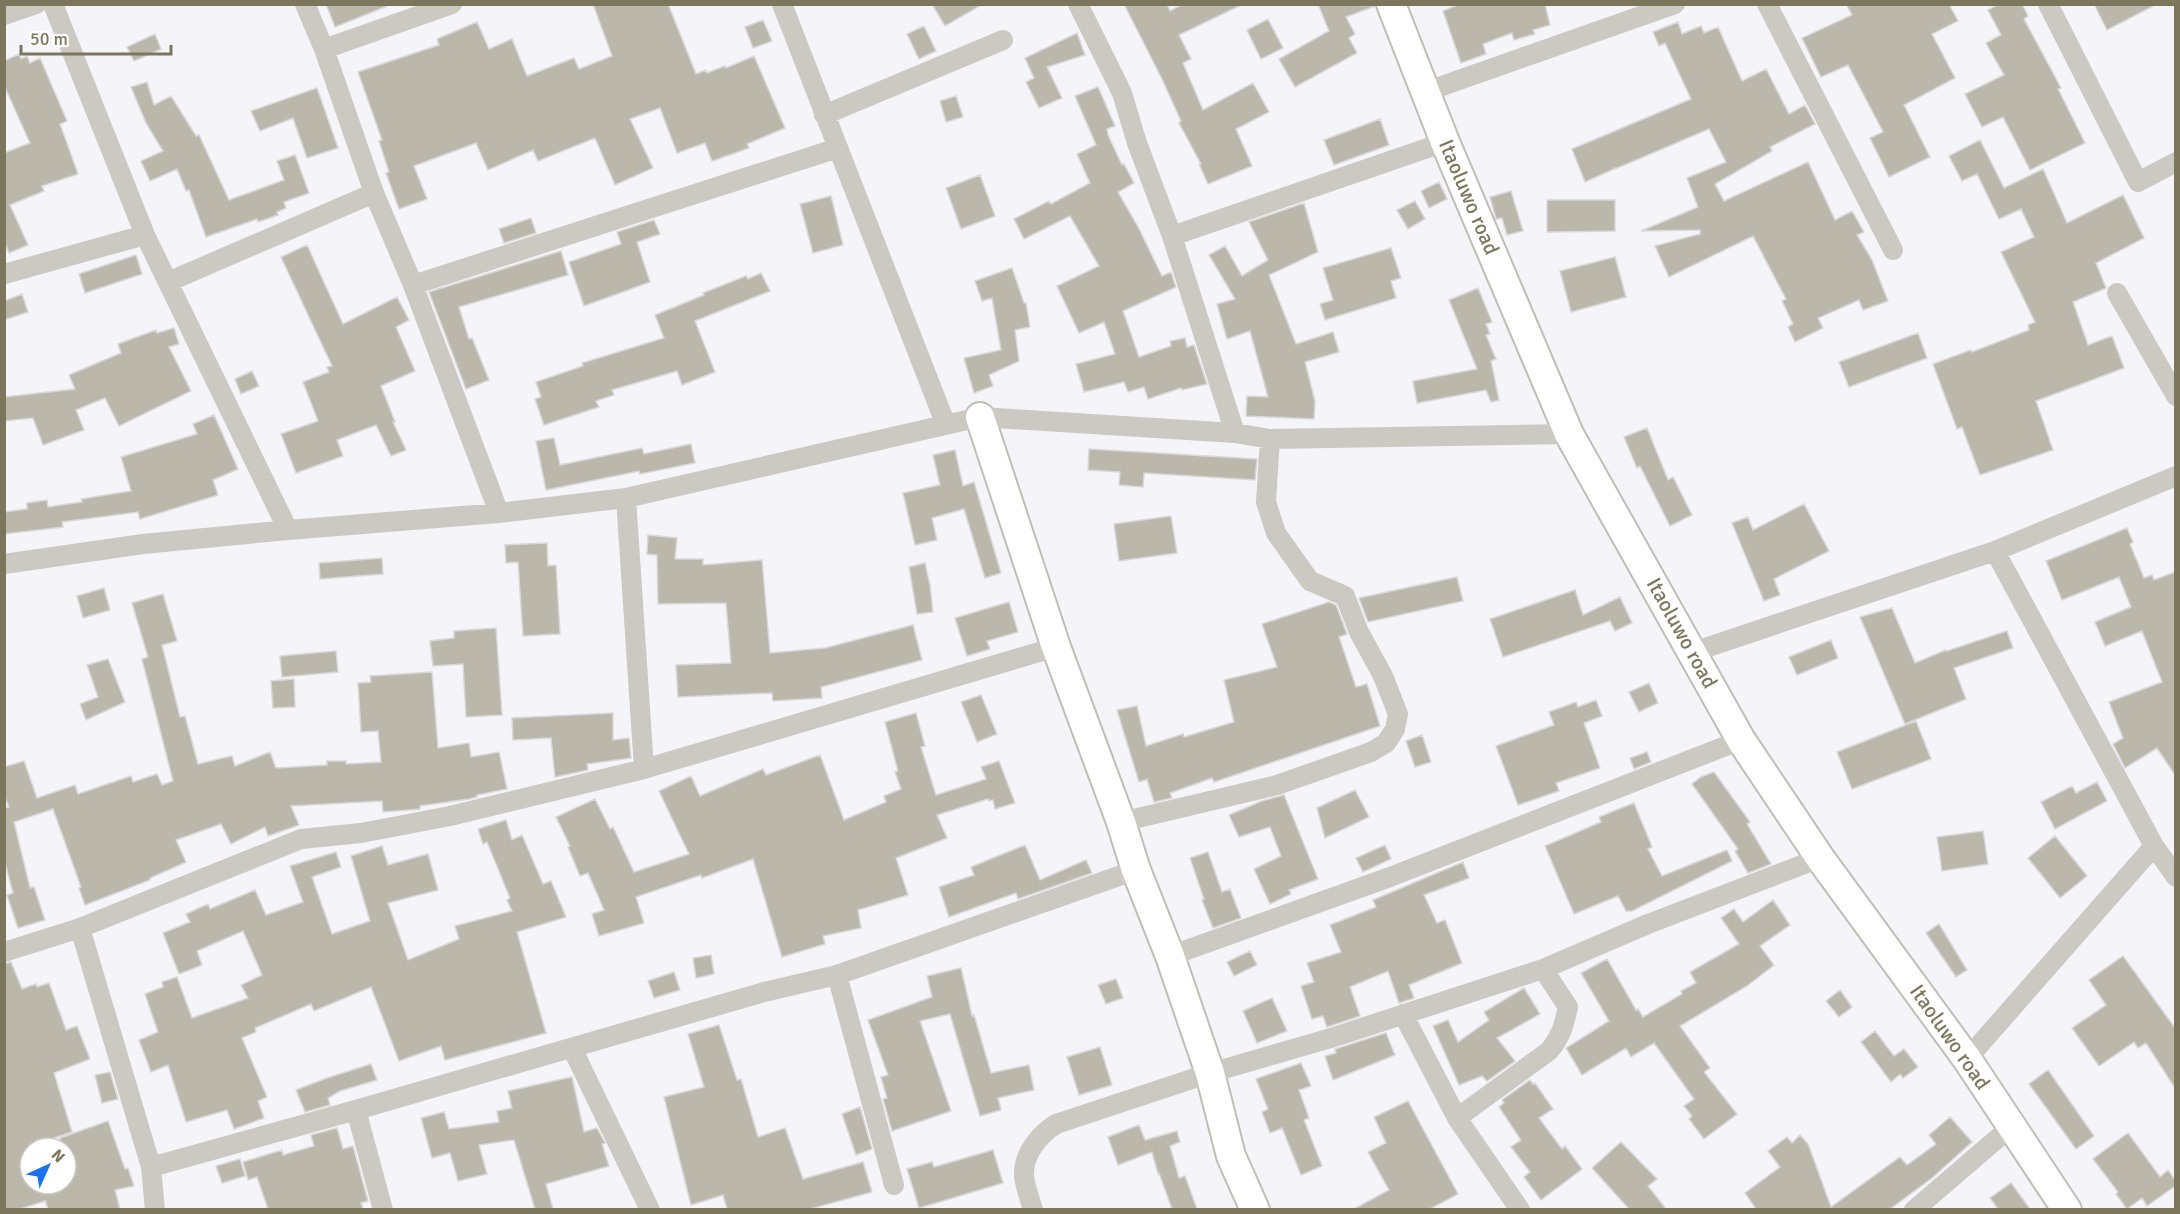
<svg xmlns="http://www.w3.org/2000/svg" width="2180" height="1214" font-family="Signika,sans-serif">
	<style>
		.building { fill: #bbb8ab; stroke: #d8d7d9; stroke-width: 1.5 }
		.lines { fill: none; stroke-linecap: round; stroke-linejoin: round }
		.secondary-casing { stroke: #c0beb4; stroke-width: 32 }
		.street { stroke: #cbc9c2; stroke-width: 20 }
		.secondary { stroke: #fff; stroke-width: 28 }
		.labels { text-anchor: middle; stroke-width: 6; stroke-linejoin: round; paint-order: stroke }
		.street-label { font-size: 21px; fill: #7c765c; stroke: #fff }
	</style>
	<rect width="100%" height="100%" fill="#f5f4f8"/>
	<!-- building -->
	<path class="building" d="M326,4h64v1l-55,22z
		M593,4h75l28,70 10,-4 1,3 18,-7 1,2 28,-12 31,72 -38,16 2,4 -37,13 -7,-18 -28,10 -17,-45 -30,11 23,49 -38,17 -20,-47 -57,23 -5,-11 -45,20 -12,-27 -62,23 13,33 -28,10 -13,-36 3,-1 -10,-31 3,-1 -24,-68 81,-27 -2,-6 40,-17 12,27 23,-10 15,37 47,-18 5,11 33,-13z
		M932,4h51l-38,22z
		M1124,4h43l3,7 13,-7h60l-64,31 12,24 -8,4 20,47 50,-27 16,29 -33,17 16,37 -44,18 -9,-20h2l-22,-41 2,-2 -19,-42z
		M1318,4l57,2 -29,11 9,17 -6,4 8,15 -62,34 -16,-28 50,-28z
		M1460,4h85l5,21 -17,5 2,4 -21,6 -2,-7 -29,11 3,10 -25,9 -18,-52z
		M1846,4h103l9,17 -26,13 23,44 -51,27 26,52 -41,20 -19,-39 13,-6 -35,-67 -27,12 -19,-39 50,-23z
		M1999,4h23l6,12 -4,3 37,69 -3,1 27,54 -55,27 -27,-53 -21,10 -17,-33 39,-19 -18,-32 15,-8 -13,-25z
		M2094,4h63l-50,26z
		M1268,19l15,29 -22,11 -14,-29z
		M763,20l9,21 -19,7 -8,-21z
		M1678,22l4,12 19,-8 3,7 14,-6 24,54 24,-12 23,45 16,-9 10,19 -45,23 2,4 -57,33 9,17 84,-39 27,58 17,-9 12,21 -7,3 15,25 16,41 -25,9 -4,-10 -41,18 5,10 -28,14 -7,-15 5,-3 -11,-23 4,-2 -33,-63 -84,41 -14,-31 45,-12v-4l-59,1 57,-24 -11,-29 39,-16 -17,-33 -94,40 -1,-2v2l-29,13 -13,-33 119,-50 -26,-56 -6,3 -6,-14z
		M924,26l12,25 -17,8 -12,-25z
		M1077,33l8,22 -38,12 15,31 -23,10 -13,-26 8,-4 -9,-20z
		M155,34l6,15 -27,12 -7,-14z
		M19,54l2,5 6,-3 3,7 10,-5 27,63 -7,3 18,50 -36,12 2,5 -34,14 18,40 -19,8 -5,-12v-88l26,-10 -26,-58v-24z
		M147,82l7,23 17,-9 25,40 3,-1 30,65 55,-20 -7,-19 18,-6 14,38 -25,9 2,6 -9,4 1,3 -20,7 -1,-3 -51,18 -17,-47 -3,1 -9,-22 -27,12 -9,-20 22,-10 -17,-28 -15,-36z
		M1098,87l17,39 -8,3 1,6 14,30 2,-1 10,19 -16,9 20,35 24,49 9,-4 5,15 -53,24 16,46 32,-11 -1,-5 15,-3 2,9 7,-2 13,39 -25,6 -1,-2 -33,11 -4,-12 -16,5 -4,-10 -40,10 -8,-28 39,-10 -11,-32 -25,11 -22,-47 42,-20 -29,-50 -46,23 -10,-20 35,-18 2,3 39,-21 -13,-29 19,-9 -21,-49z
		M317,88l21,60 -31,10 -14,-40 -33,13 -9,-20z
		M956,96l7,21 -17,5 -6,-21z
		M1380,119l9,26 -55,20 -10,-25z
		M1980,140l24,48 39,-19 24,54 56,-28 21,43 -48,25 10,25 -33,14 15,43 24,-9 12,32 -88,33 17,49 -73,25 -18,-48 -5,2 -24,-65 38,-14 1,2 57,-22 -1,-5 7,-3 -34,-70 33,-15 -13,-28 -22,10 -22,-45 -15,7 -13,-25z
		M980,175l15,41 -34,13 -15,-41z
		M1439,182l8,17 -18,9 -8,-17z
		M1511,191l12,40 -16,4 -5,-17 -6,1 -6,-22z
		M831,196l12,49 -30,8 -13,-49z
		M1547,200h68v31l-68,1z
		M1415,201l10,18 -17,10 -11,-19z
		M1304,203l14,49 -49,23 27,69 37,-12 6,20 -34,10 10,39 -1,18 -68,-3 1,-20 21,1 -18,-66 -23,8 -10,-35 18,-5 -26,-44 16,-9 17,30 26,-16 -19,-38z
		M531,218l5,15 -32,10 -5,-14z
		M654,220l6,14 -23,8 13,40 -66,24 -15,-44 52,-18 -4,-12z
		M307,245l36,79 54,-27 12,23 -13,7 19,44 -34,15 14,36h-2l13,28 -15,6 -15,-31 -39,15 6,16 -47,17 -15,-39 37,-13 -15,-39 26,-10 -2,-5 5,-1 -51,-109z
		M1391,248l10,30 -10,3 5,17 -71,22 -5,-16 13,-4 -10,-32z
		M561,251l7,24 -109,32 10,32 3,-1 17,42 -23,9 -37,-97z
		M136,255l6,19 -57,19 -6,-19z
		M1615,257l11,40 -55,15 -11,-41z
		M1012,268l12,35h2l4,24 -15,3 4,31 -30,14 4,11 -19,7 -10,-35 37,-8 -9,-52 -10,3 -7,-20z
		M761,273l9,18 -75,30 20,51 -33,13 -5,-14 -65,19 2,5 -18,6 3,6 -55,18 -9,-26 6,-2 -5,-15 47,-16 -1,-3 82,-25 -9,-23 49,-20 -1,-2 43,-17 2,3z
		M1478,288l14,34 -6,2 4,10 -4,1 10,24 -5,2 8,39 -8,2 -5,-12 -69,13 -4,-22 64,-12 -28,-69z
		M22,294l6,18 -24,8v-19z
		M174,328l5,16 -10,3 22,44 -72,35 -14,-28 -29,12 8,20 -41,15 -10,-27 -29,3v-24l71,-8 -6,-14 52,-22 -3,-9 38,-14 1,3z
		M1918,333l9,25 -78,29 -10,-25z
		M252,371l7,15 -18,8 -6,-15z
		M214,415l24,54 -25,11 5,15 -78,24 -2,-7 -76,10 1,5 -59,7v-22l23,-3v-6l20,-3 1,7 34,-5 -1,-3 50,-8 -10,-34 76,-23 -4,-10z
		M1647,428l21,52 5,-3 19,38 -22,11 -30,-60 -3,2 -13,-31z
		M554,438l6,27 82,-17 2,6 47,-10 4,19 -55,11 -1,-3 -93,19 -10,-49z
		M1089,449l168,10 -2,21 -111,-7 -1,14 -24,-2 1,-13 -32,-2z
		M955,450l8,36 11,-4 27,91 -16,5 -21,-69 -32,9 5,22 -22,5 -12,-52 37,-8 -7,-30z
		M1804,504l25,47 -55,28 6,16 -16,6 -32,-78 16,-6 5,13z
		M1171,516l6,37 -58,8 -5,-37z
		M2127,528l6,14 -3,2 14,34 8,-3 2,5 21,-8v203l-18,-27 -32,20 -12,-24 10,-6 -14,-36 53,-20 -20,-51 -37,15 -10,-24 36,-15 -12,-30 -57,23 -16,-39z
		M648,535l29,3 -2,21h28v6l59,-5 8,93 55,-5 88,-23 9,35 -101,27 1,11 -49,3 -1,-8 -94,4 -2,-32 55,-2 -5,-60 -68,1 -1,-49 -10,-1z
		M547,543l1,23 8,-1 4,69 -37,2 -5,-74 -12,1 -1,-18z
		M382,558l1,16 -63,5 -1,-16z
		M925,563l5,22 3,27 -16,2 -8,-47z
		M1457,577l6,24 -95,21 -9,-24z
		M104,588l6,22 -27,8 -6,-22z
		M1575,590l8,25 37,-18 12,26 -17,8 -5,-10 -107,36 -13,-38z
		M163,594l14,47 -15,4 18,72 5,-1 13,48 34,-8 3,10 35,-14 6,16 51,-3v-4h19v3l35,-2 -3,-31 -17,1 -3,-49 13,-1 -1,-6 62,-4 6,76 31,-5 2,14 28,-5 8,37 -30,6v2l-8,2 -49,7v3l-37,3 -1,-11 -91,5 8,19 -31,11 -3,-9 -34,17 -10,-20 -45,16 10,22 -36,16v2l-65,25 -6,-17 2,-1 -28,-78 -39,13 16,66 4,-1 11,33 -27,8 -11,-33 6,-2 -9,-34v-51l5,-1 -5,-12v-28l20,-6 13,37 38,-13 3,9 53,-18 2,6 24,-8 5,11 11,-4 -31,-122 6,-2 -16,-54z
		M1009,602l9,30 -31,9 3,8 -23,7 -12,-38z
		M1329,602l7,3 11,29 -8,3 17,50 11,-3 13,42 -166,56 -2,-4 -42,15 2,5 -18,4 -7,-23 -8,3 -22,-72 20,-4 9,40 37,-12 1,3 50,-15 -10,-42 53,-13 -15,-43z
		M1892,608l23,55 31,-13 1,1 60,-20 6,17 -59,20 12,31 -61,25 -45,-107z
		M496,628l6,87 -36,2 -3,-53 -30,2 -3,-25 24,-3v-7z
		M1831,640l7,18 -41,17 -8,-18z
		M336,651l2,21 -56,5 -2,-21z
		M108,659l17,43 -39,18 -6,-16 18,-7 -11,-32z
		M294,679l1,28 -22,1 -2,-27z
		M1649,683l9,20 -19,9 -10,-20z
		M981,695l16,39 -20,8 -16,-40z
		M1596,700l6,16 -18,7 16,45 -44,15 3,8 -41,14 -22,-59 58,-21 -5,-13 27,-10 2,5z
		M613,713v27l16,-2 2,20 -44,6 1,6 -33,7 -4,-39 -38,2 -1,-22z
		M916,713l9,33 -4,1 15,48 50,-16 -5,-12 18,-6 16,42 -20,6 -2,-9 -4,1 -1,-2 -51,16 10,23 -51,20 12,37 -50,15 3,18 -38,8 2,8 -43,13 -29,-98 -51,19 -1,-3 -65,22 8,26 -45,13 -7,-22 12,-4 -16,-37 -8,3 -12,-29 2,-1 -14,-29 39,-18 15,30 3,-2 21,45 55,-18 -30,-63 32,-15 9,20 63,-27 3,6 54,-20 24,65 42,-18 -2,-6 17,-7 -6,-17 3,-1 -13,-49z
		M1916,721l15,38 -79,30 -15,-37z
		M1422,735l9,27 -16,5 -9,-26z
		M1647,752l4,10 -17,7 -4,-11z
		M1714,772l36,50 -3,2 24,40 -23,9 -13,-22 3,-2 -46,-65 9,-7z
		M2097,782l10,19 -52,28 -14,-27 31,-16 4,7z
		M1355,790l14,27 -44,21 -8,-30z
		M1284,795l34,84 -29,11 2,4 -21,10 -16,-35 27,-13 -11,-29 -31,10 -10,-22 33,-14z
		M1634,803l18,44 -4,2 14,27 65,-26 5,11 -100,50h-6l-8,-15 -44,18 -29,-68 56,-24 -2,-5z
		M506,820l6,20 10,-5 21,49 8,-3 15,36 -49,15 29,101 -101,27 -4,-14 -42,15 -28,-74 -57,24 -3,-7 -56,24 1,4 -14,6 25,59 -9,4 6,17 -30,11 -7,-19 -41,12 -18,-57 -17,7 -12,-32 19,-8 -13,-38 18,-7 -1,-5 15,-5 15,41 56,-20 -7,-13 21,-10 -19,-44 -46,20 5,14 -23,9 -16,-41 27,-11 -4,-8 22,-10 2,5 45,-19 11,25 37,-13 -13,-36 46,-14 5,15 -29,10 20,57 38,-13 -19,-65 31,-10 6,19 40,-11 10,36 -50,13 20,57 51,-21 -4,-13 57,-15 -5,-11 3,-2 -23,-56 -4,2 -5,-15z
		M1983,831l5,33 -46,7 -5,-34z
		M2055,836l32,40 -27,22 -32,-40z
		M1025,845l15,35 46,-20 6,13 -74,26 -2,-6 -67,24 -10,-30 35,-12 -3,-8z
		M1385,845l6,14 -28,13 -7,-14z
		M1208,852l14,40 8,-3 11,29 -28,10 -11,-28 2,-1 -14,-41z
		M1463,862l6,16 -45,17 13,28 8,-3 17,43 -53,22 5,13 -15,5 -11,-32 -38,16 10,29 -33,11 -4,-11 -11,3 -11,-33 13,-4 -7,-19 34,-11 -11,-27 46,-18 -3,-7z
		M1773,900l17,25 -30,21 14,19 -27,21 -67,40 30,42 -6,4 33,42 -33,25 -15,-20 3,-3 -8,-10 10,-7 -40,-56 -23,14 -5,-9 -44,27 -16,-27 43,-27 -28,-48 26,-14 29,51 2,-1 5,8 39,-23 -1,-3 15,-8 -6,-11 49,-28 -18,-26 13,-9 9,13z
		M1939,924l28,46 -11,7 -30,-44z
		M1250,951l7,14 -23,11 -7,-14z
		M711,955l3,19 -18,4 -3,-20z
		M2123,956l52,72v60l-29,-45 -8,5 -4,-6 -35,24 -27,-38 34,-23 -17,-25z
		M11,962l11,27 14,-5 1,3 12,-4 17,47 11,-4 13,33 -36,14 18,59 -42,14v38h36v-36h-3l-3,-10 48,-17 17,48 3,-1 6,18 -19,4 5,19h-72l-3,-8 -25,8h-16v-245z
		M961,968l11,48 2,-1 17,58 38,-8 5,25 -36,8 3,12 -21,6 -30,-102 -30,7 31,90 -59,20 -9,-32 4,-1 -6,-21 7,-2 -20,-55 64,-23 -5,-21z
		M674,972l6,18 -26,8 -6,-17z
		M1116,979l7,19 -17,6 -8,-19z
		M1524,988l16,26 -43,24 18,23 -28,20 -5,-5 -23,9 -26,-59 15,-6 10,22 31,-22 -5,-8z
		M1840,990l12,17 -13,10 -13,-16z
		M1272,998l15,33 -30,12 -14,-32z
		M719,1025l18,55 4,-1 17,58 27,-9 18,51 60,-17 9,30 -62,17h-83l-4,-14 -32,10 -27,-108 40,-10 -16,-53z
		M1875,1031l19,25 10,-7 14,18 -15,11 -3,-4 -9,8 -30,-40z
		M1386,1033l9,22 -62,25 -8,-24 11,-3 -1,-4z
		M1100,1047l12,38 -33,10 -12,-38z
		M1301,1063l10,23 -12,4 10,28 -5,2 18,46 -21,9 -19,-47 -12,5 -8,-21 6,-3 -12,-30z
		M371,1064l6,16 -37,11 -12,7 2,7 -25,7 -9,-22 31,-12z
		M2048,1070l46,66 -18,13 -47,-65z
		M110,1072l8,27 -16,4 -7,-28z
		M572,1077l12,55 13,-4 8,15 -3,1 7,22 -63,18 7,25h-18l-21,-69 -35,5 8,29 -29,7 -8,-28 -18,5 -11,-40 23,-6 5,17 50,-7 -2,-11 15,-3 -4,-17z
		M1530,1080l3,4 2,-1 18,26 -14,9 23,31 3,-3 17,23 -41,31 -17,-23 6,-5 -19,-25 10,-7 -22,-33 5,-4 -2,-3z
		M1408,1101l50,93 -28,15h-76l35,-19 -21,-38 18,-9 -12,-26z
		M860,1107l12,42 -16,6 -14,-41z
		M1950,1117l22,25 -40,36 -42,31h-134l-11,-16 35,-26 -12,-16 19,-14 5,6 8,-8 8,9 23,63 69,-50 7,8 29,-21 -7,-9z
		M1139,1125l6,15 32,-9 3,11 -10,4 9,32 6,-2 12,33h-25l-13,-36 -1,1 -6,-22 -34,13 -10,-28z
		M337,1128l6,21 10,-3 15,55 -7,2 2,6h-95l-11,-32 -9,3 -5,-18 39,-12 1,5 31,-9 -3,-11z
		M2128,1133l32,44 8,-7 7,10v6l-28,20 -5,-8 -15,11 -11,-15 2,-2 -25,-33z
		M1621,1142l36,37 -9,7 18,23h-37l-37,-41z
		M993,1150l10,33 -84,25 -12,-39 25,-7 2,5z
		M240,1159l5,17 -23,7 -6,-17z
		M2011,1183l19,26h-32l-8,-11z"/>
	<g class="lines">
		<defs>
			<path id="secondary" d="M1391,4l54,138 124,292 172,306 79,118 147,201 100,151
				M980,417l76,230 65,175 15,48 34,86 40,117 21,83 24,54"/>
		</defs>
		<!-- secondary casing -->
		<use href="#secondary" class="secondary-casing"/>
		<!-- street -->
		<path class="street" d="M53,4l92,231 143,295
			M305,4l19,45 50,144 39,92 86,228
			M782,4l164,421
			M1078,4l44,89 15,50 35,93 63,197
			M1767,4l126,246
			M2048,4l90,178 38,-20
			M4,15l32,-11
			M324,49l128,-45
			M1425,92l250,-88
			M824,115l179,-75
			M1172,236l273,-94
			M4,274l141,-39
			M168,282l206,-89
			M413,285l425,-137
			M2117,293l59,103
			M626,498l18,271
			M1995,551l159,295
			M4,564l139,-20 145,-14 211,-17 127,-15 354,-81 255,16 35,6 299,-5
			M1693,652l302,-101 181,-75
			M1121,822l156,-37 94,-33 15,-9 9,-14 3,-15 -15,-38 -24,-44 -14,-36 -35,-15 -34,-48 -10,-31 4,-63
			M80,928l71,239 4,43
			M4,952l76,-24 221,-89 60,-6 89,-17 194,-47 412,-122
			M1170,956l220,-79 351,-137
			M837,975l57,210
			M1403,1014l54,104 63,92
			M572,1048l78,162
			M1967,1059l187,-213 22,31
			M356,1110l27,100
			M1457,1118l92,-67c12,-14 15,-26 19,-44l-25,-38
			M151,1167l205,-57 408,-118 73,-17 299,-105
			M1033,1210c-3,-11 -8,-23 -9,-34 -1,-22 15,-41 32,-52l154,-51 121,-35 212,-69 105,-45 172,-66
			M1914,1210l98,-84"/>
		<!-- secondary -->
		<use href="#secondary" class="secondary"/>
	</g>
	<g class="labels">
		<!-- street labels -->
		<g class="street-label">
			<text transform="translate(1469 197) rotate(67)" y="7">Itaoluwo road</text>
			<text transform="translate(1682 633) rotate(61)" y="7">Itaoluwo road</text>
			<text transform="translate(1950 1037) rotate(55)" y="7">Itaoluwo road</text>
		</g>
	</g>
	<!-- border -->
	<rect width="2180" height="1214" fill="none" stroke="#7c765c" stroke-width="12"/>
	<!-- north arrow -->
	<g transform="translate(48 1166) rotate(45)"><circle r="28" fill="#ffffff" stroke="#cbc8be" stroke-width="1.5"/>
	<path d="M0-4.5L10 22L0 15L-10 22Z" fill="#1c71f0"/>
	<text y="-9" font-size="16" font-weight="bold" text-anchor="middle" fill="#7c765c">N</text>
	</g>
	<!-- scale -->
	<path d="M21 45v9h150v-9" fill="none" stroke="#7c765c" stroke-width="3"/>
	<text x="30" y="45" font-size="18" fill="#7c765c" stroke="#ffffff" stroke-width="4.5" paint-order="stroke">50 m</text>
</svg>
